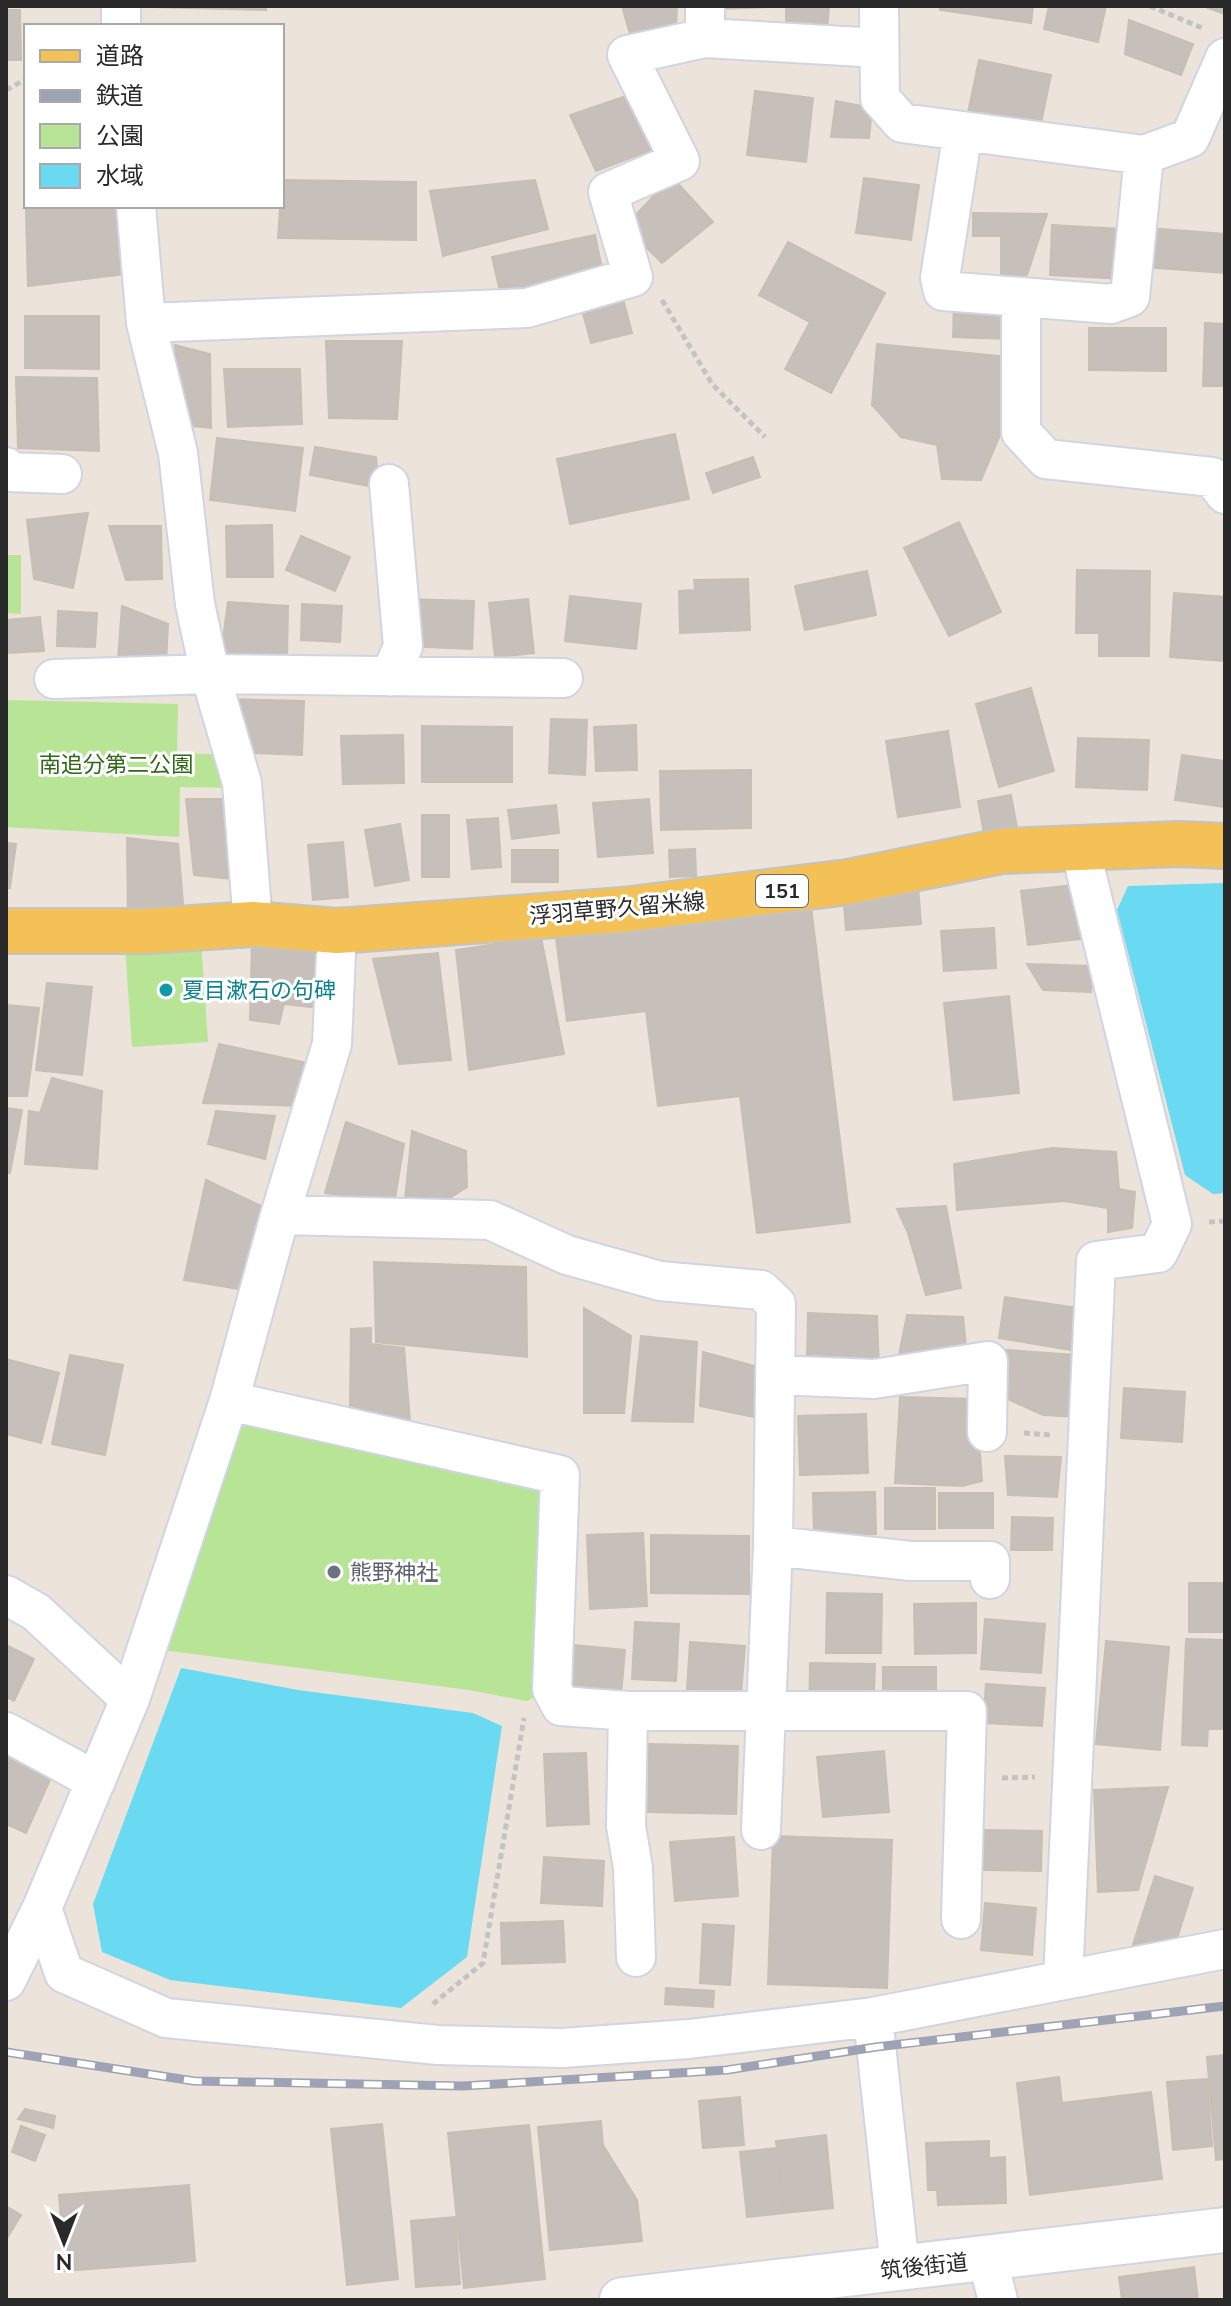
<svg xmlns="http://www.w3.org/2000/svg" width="1231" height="2306" font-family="'Nunito Sans','Noto Sans JP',sans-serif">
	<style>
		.green { fill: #b7e495 }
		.water { fill: #69daf1 }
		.building { fill: #c7c0ba; stroke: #c7beb4; stroke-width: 2 }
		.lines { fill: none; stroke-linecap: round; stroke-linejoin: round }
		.street-casing { stroke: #cfd5e3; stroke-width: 42 }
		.secondary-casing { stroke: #cfd5e3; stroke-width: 48 }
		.primary-casing { stroke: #c3c3c3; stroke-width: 48 }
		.path { stroke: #c3c3c3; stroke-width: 5; stroke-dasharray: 6 4; stroke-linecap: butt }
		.street { stroke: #fff; stroke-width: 38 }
		.secondary { stroke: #fff; stroke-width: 44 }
		.primary { stroke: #f4c157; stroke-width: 44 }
		.rail-casing { stroke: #9da2b4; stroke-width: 9 }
		.rail { stroke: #fff; stroke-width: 6; stroke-dasharray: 18; stroke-linecap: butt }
		.culture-dot { fill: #0f9aa8; stroke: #fff; stroke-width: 3 }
		.worship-dot { fill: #6b7280; stroke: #fff; stroke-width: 3 }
		.labels { text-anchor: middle; stroke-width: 6; stroke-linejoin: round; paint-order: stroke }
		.shield { fill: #fff; stroke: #696969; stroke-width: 2 }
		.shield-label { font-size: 20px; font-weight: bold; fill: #292929 }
		.park-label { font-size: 22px; fill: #306718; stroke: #fff }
		.street-label { font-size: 22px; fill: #292929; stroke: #fff }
		.culture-label { font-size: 22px; fill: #0d838f; stroke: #fff; text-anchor: start }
		.worship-label { font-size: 22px; fill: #5b616d; stroke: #fff; text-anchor: start }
	</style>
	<rect width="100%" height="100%" fill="#ece3da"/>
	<!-- green -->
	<path class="green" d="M6,555h15v59l-15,-1z
		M6,700l172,4 -1,49 58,2 8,33 -63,-1 -1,50 -173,-10z
		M200,926l8,116 -76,5 -8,-116z
		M229,1401l331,74 -8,214 -25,12 -58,-11 -322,-42z"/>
	<!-- water -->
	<path class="water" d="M1225,883v310l-12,1 -28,-19 -68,-265 11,-24z
		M181,1668l117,22 175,23 29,13 -35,231 -66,51 -231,-28 -68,-28 -9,-48z"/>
	<!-- building -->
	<path class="building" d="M151,6h115v4l-115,-3z
		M622,6h55l-1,22 -44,13z
		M718,6h50v1l-50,2z
		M786,6h43l-2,26 -41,-4z
		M940,6h93l-2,17 -91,-13z
		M1049,6h57l-8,36 -54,-13z
		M1203,6h22v8z
		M6,10h14l1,50h-15z
		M1129,20l64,24 -12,31 -56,-21z
		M979,60l72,15 -12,58 -72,-15z
		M755,91l58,7 -7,64 -59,-7z
		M635,93l24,54 -63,24 -26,-56z
		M836,101l36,7 -3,30 -38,-1z
		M25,176l1,30h94l14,67 -106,13z
		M672,177l41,45 -51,41 -37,-37z
		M864,178l55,7 -8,55 -55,-7z
		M282,180l134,2v58l-138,-2z
		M535,180l13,49 -105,27 -13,-65z
		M973,213l74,1 -20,61h-26v-39h-28z
		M1052,225l70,4 2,50 -74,-4z
		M1148,228l77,6v39l-81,-6z
		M595,235l9,43 -102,22 -10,-43z
		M788,242l97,51 -54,100 -46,-24 25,-47 -51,-27z
		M622,295l10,38 -41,10 -10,-37z
		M954,304l56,2 -2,33 -55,-2z
		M25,316h74v53l-74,-1z
		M1205,323l20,1v62h-22z
		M1089,328h77v43l-77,-1z
		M326,341h76l-5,78 -68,-1z
		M877,344l131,13v59l-27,64 -39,-1 -5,-34 -36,-8 -29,-32z
		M175,345l35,9 1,74 -29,-3z
		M224,369h76l2,55 -74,3z
		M16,377l81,1 2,73 -81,-3z
		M675,434l14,65 -119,25 -13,-65z
		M217,438l86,10 -8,63 -85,-11z
		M315,447l61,10 3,31 -69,-13z
		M753,457l7,20 -47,16 -7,-20z
		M88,513l-15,75 -39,-9 -7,-59z
		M959,522l42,90 -52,24 -45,-88z
		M272,525l1,52h-46l-1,-51z
		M109,526h52l1,53 -36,1z
		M301,536l49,21 -15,34 -49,-21z
		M1077,570l73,1 -1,85h-50v-23h-23z
		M867,571l9,44 -71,15 -10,-44z
		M748,579l2,51 -70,3 -1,-42 16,-1 -1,-10z
		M1174,593l51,4v64l-55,-4z
		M570,596l71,8 -5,45 -71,-8z
		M404,599l70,2 -2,48 -69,-3z
		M528,599l6,54 -39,4 -6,-54z
		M228,602l60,4 -1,51 -67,3z
		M302,604l40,2 -2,36 -39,-2z
		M122,606l46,18 -2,38 -48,-3z
		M58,611l39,2 -2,34 -38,-1z
		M40,617l4,34 -38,2v-33z
		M1031,688l23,83 -55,16 -23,-83z
		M228,699l76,2 -2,54 -50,-2z
		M551,719l36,1 -2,55 -36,-2z
		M636,725l1,45 -41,1 -2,-44z
		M422,726l90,1v55h-90z
		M948,731l12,76 -62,10 -12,-76z
		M403,735l1,48 -61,1 -2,-48z
		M1078,738l71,2 -2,50 -71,-3z
		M1182,755l43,6v46l-50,-7z
		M751,770v58l-90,2 -1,-59z
		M1011,795l7,38 -33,6 -7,-38z
		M186,799h45l1,80 -38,-4z
		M649,799l4,54 -55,4 -5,-54z
		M556,805l3,28 -47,6 -4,-29z
		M422,815h27v62h-27z
		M498,818l3,49 -29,2 -5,-49z
		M400,824l9,56 -34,6 -10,-56z
		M127,838l51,6 6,71h-56z
		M343,842l5,55 -35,3 -5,-55z
		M6,843l10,1 -6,44h-4z
		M695,849l1,27 -26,1 -1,-27z
		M512,850h46v32h-46z
		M1082,884l6,54 -60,7 -7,-54z
		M918,886l3,38 -75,6 -3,-39z
		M811,906l39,316 -93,11 -17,-137 -82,10 -12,-95 -79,10 -11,-83z
		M994,928l2,40 -52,3 -3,-40z
		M541,937l23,117 -95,16 -13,-120z
		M252,940l66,6 1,62 -35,-4 -5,20 -29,-4z
		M438,953l13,107 -52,4 -26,-105z
		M1027,964l65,2 -1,26 -48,-2z
		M47,983l45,4 -10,88 -46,-5z
		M1009,996l10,97 -65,7 -10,-97z
		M6,1005l33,3 -12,88h-21z
		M219,1044l93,20 -8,42 -101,-3z
		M52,1078l50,13 -5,78 -72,-5 4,-53 11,2z
		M6,1108l16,2 -12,63h-4z
		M216,1111l59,5 -10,43 -57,-15z
		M346,1122l58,22 -10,60 -69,-11z
		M412,1131l54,20 1,36 -25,16 -37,-4z
		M1052,1148l64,4 3,37 16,3 -3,36 -24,4v-24l-44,-7 -107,9 -3,-46z
		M206,1180l66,31 -20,80 -68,-11z
		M946,1206l15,82 -35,7 -18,-62 -11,-24z
		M374,1262l152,5 1,90 -151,-15z
		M1005,1297l73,11 -7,42 -72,-12z
		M584,1308l47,28 -7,77h-40z
		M808,1313l69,3 2,52 -72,-7z
		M907,1315l56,2 4,40 -70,8z
		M371,1328v16l33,4 6,74 -60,-14 1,-79z
		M641,1336l56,6 -4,80 -61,-1z
		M1006,1350l70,5 2,62 -35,-2 -35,-16z
		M703,1352l55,15 -4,50 -54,-11z
		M70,1355l53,10 -18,90 -53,-11z
		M6,1359l53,14 -18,70 -35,-9z
		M1124,1388l61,4 -3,50 -61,-4z
		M900,1397l76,2 6,82 -20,5 -67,-3z
		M866,1414l2,59 -68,2 -2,-59z
		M1005,1456l56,1 -4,40 -49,-2z
		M885,1488h50v41h-50z
		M875,1492l1,42 -62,1 -1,-42z
		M939,1493h54v35h-54z
		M1012,1517l41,1 -1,32h-41z
		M643,1533l4,73 -57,3 -3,-74z
		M651,1535l98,1v58l-98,-1z
		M1189,1583h36v49h-36z
		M827,1593l55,1 -1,59h-55z
		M976,1603v50l-61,1 -1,-50z
		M985,1619l60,5 -4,49 -60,-4z
		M635,1622l44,2 -3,57 -44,-2z
		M1186,1639l39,1v89h-17l-1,17 -25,-1z
		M1106,1641l63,6 -9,103 -64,-6z
		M690,1642l55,4 -4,48 -54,-4z
		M6,1645l28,14 -20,42 -8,-4z
		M573,1645l52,5 -4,45 -52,-5z
		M810,1663l65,1 -2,57 -64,-1z
		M883,1667h53v54h-53z
		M986,1684l59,4 -3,38 -59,-3z
		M649,1744l89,2 -2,68 -88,-2z
		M6,1750l48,21 -28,62 -20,-9z
		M884,1751l5,61 -66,5 -6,-60z
		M586,1753l3,71 -42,2 -3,-72z
		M1168,1787l-30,103 -40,2 -4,-102z
		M984,1830l58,1 -1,40 -58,-1z
		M773,1836l119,4 -5,148 -119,-4z
		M734,1837l4,59 -63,5 -5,-59z
		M544,1857l60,4 -2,45 -61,-3z
		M1155,1876l38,12 -20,63 -45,9z
		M985,1903l51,5 -4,47 -51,-5z
		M563,1921l2,41 -63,2 -1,-41z
		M703,1924l31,2 -4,59 -30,-2z
		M666,1988l48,3 -1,16 -48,-3z
		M1225,2055v104l-9,1 -9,-103z
		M1059,2077l3,26 89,-11 11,87 -132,16 -13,-112z
		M1207,2079l5,67 -39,4 -6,-68z
		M740,2097l4,48 -41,3 -4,-47z
		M25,2109l30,7 -2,12 -35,-9z
		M601,2121l2,24 34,55 5,41 -92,9 -12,-123z
		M382,2124l16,155 -51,6 -16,-156z
		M529,2125l16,154 -81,9 -16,-155z
		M21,2126l24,9 -10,26 -23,-9z
		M826,2135l7,73 -49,5 -8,-72z
		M989,2141v17l16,-1 1,46 -68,2 -1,-15h-9l-2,-47z
		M777,2148l7,65 -37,4 -7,-65z
		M189,2185l6,76 -130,10 -6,-76z
		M6,2206l15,9 -15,25z
		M455,2217l5,67 -44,3 -5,-66z
		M1194,2267l4,33h-76l-3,-23z"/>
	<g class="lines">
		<defs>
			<path id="street" d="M705,6v32l174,10
				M879,6l1,92 22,25 242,32 46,-17 35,-80
				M121,26v-20
				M963,131l-23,147 3,13 168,13 19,-7 14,-142
				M136,206l10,117 32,130 17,151 15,70 32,109 11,141
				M1021,298v134l25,27 166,18 13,17
				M146,323l381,-15 106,-31 -25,-85 72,-31 -53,-106 78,-17
				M6,467l2,5 54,2
				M389,484l14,162 -13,31
				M54,679l156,-5 353,4
				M280,1215l210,5 77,35 93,26 101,9 15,14 -3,242 -12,284
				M775,1375l99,4 114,-18 -1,71
				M229,1401l331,74 -8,214 9,17 67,5h339l-6,208
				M773,1546l138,15h79v18
				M6,1595l30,17 94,87
				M628,1711l-2,115 7,42 3,89
				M6,1732l90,49
				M42,1908l22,65 102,45 272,27 124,3 127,-9 184,-22 352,-68
				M1063,1980l33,-719 62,-8 14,-29 -92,-376
				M6,1981l36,-73 88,-209 99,-298 51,-186 52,-171 5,-113
				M873,2017l27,251
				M987,2259l11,41"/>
			<path id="secondary" d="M622,2300l603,-70"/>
			<path id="primary" d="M6,931h140l107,-7 84,7 286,-21 225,-28 154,-31 176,-7 47,2"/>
		</defs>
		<!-- street casing -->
		<use href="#street" class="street-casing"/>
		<!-- secondary casing -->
		<use href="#secondary" class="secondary-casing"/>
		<!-- primary casing -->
		<use href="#primary" class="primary-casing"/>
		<!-- path -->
		<path class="path" d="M1150,6l52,22
			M6,90l20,-11
			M662,300l50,84 53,53
			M1209,1222l16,-1
			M1024,1433l26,2
			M1002,1778l33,-1
			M433,2004l50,-41 41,-245"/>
		<!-- street -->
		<use href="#street" class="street"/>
		<!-- secondary -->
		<use href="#secondary" class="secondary"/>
		<!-- primary -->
		<use href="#primary" class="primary"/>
		<defs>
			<path id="rail" d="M6,2052l188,29 269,5 264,-16 149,-23 349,-41"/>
		</defs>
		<!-- rail casing -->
		<use href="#rail" class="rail-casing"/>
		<!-- rail -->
		<use href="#rail" class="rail"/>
	</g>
	<!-- markers -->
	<circle class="culture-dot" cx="166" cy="990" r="8"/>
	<circle class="worship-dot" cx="334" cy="1572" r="8"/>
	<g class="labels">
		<!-- shield labels -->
		<rect class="shield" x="756" y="875" width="52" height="32" rx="6"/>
		<g class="shield-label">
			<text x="782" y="898">151</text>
		</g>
		<!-- park labels -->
		<g class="park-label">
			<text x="116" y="772">南追分第二公園</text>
		</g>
		<!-- street labels -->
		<g class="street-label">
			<text transform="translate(617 908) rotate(-5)" y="8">浮羽草野久留米線</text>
			<text transform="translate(924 2266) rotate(-6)" y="8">筑後街道</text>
		</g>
		<!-- culture labels -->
		<g class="culture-label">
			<text x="182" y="998">夏目漱石の句碑</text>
		</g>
		<!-- worship labels -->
		<g class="worship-label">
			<text x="350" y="1580">熊野神社</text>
		</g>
	</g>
	<!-- border -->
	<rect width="1231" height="2306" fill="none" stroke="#292929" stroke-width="16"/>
	<!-- legend -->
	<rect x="24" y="24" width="260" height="184" fill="#ffffff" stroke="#a9a9a9" stroke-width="2"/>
	<rect x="40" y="50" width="40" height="12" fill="#f4c157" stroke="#a9a9a9" stroke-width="2"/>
	<text x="96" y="64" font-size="24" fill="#292929">道路</text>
	<rect x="40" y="90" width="40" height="12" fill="#9da2b4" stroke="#a9a9a9" stroke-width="2"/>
	<text x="96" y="104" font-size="24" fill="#292929">鉄道</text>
	<rect x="40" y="124" width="40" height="24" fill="#b7e495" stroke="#a9a9a9" stroke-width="2"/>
	<text x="96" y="144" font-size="24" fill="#292929">公園</text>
	<rect x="40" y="164" width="40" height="24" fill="#69daf1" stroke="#a9a9a9" stroke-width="2"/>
	<text x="96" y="184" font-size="24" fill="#292929">水域</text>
	<!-- north arrow -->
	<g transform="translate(64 2242) rotate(180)" stroke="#ffffff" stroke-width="6" paint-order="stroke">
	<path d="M0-6L14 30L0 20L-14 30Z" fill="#292929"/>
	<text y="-12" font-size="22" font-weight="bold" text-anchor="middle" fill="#292929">N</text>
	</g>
</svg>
